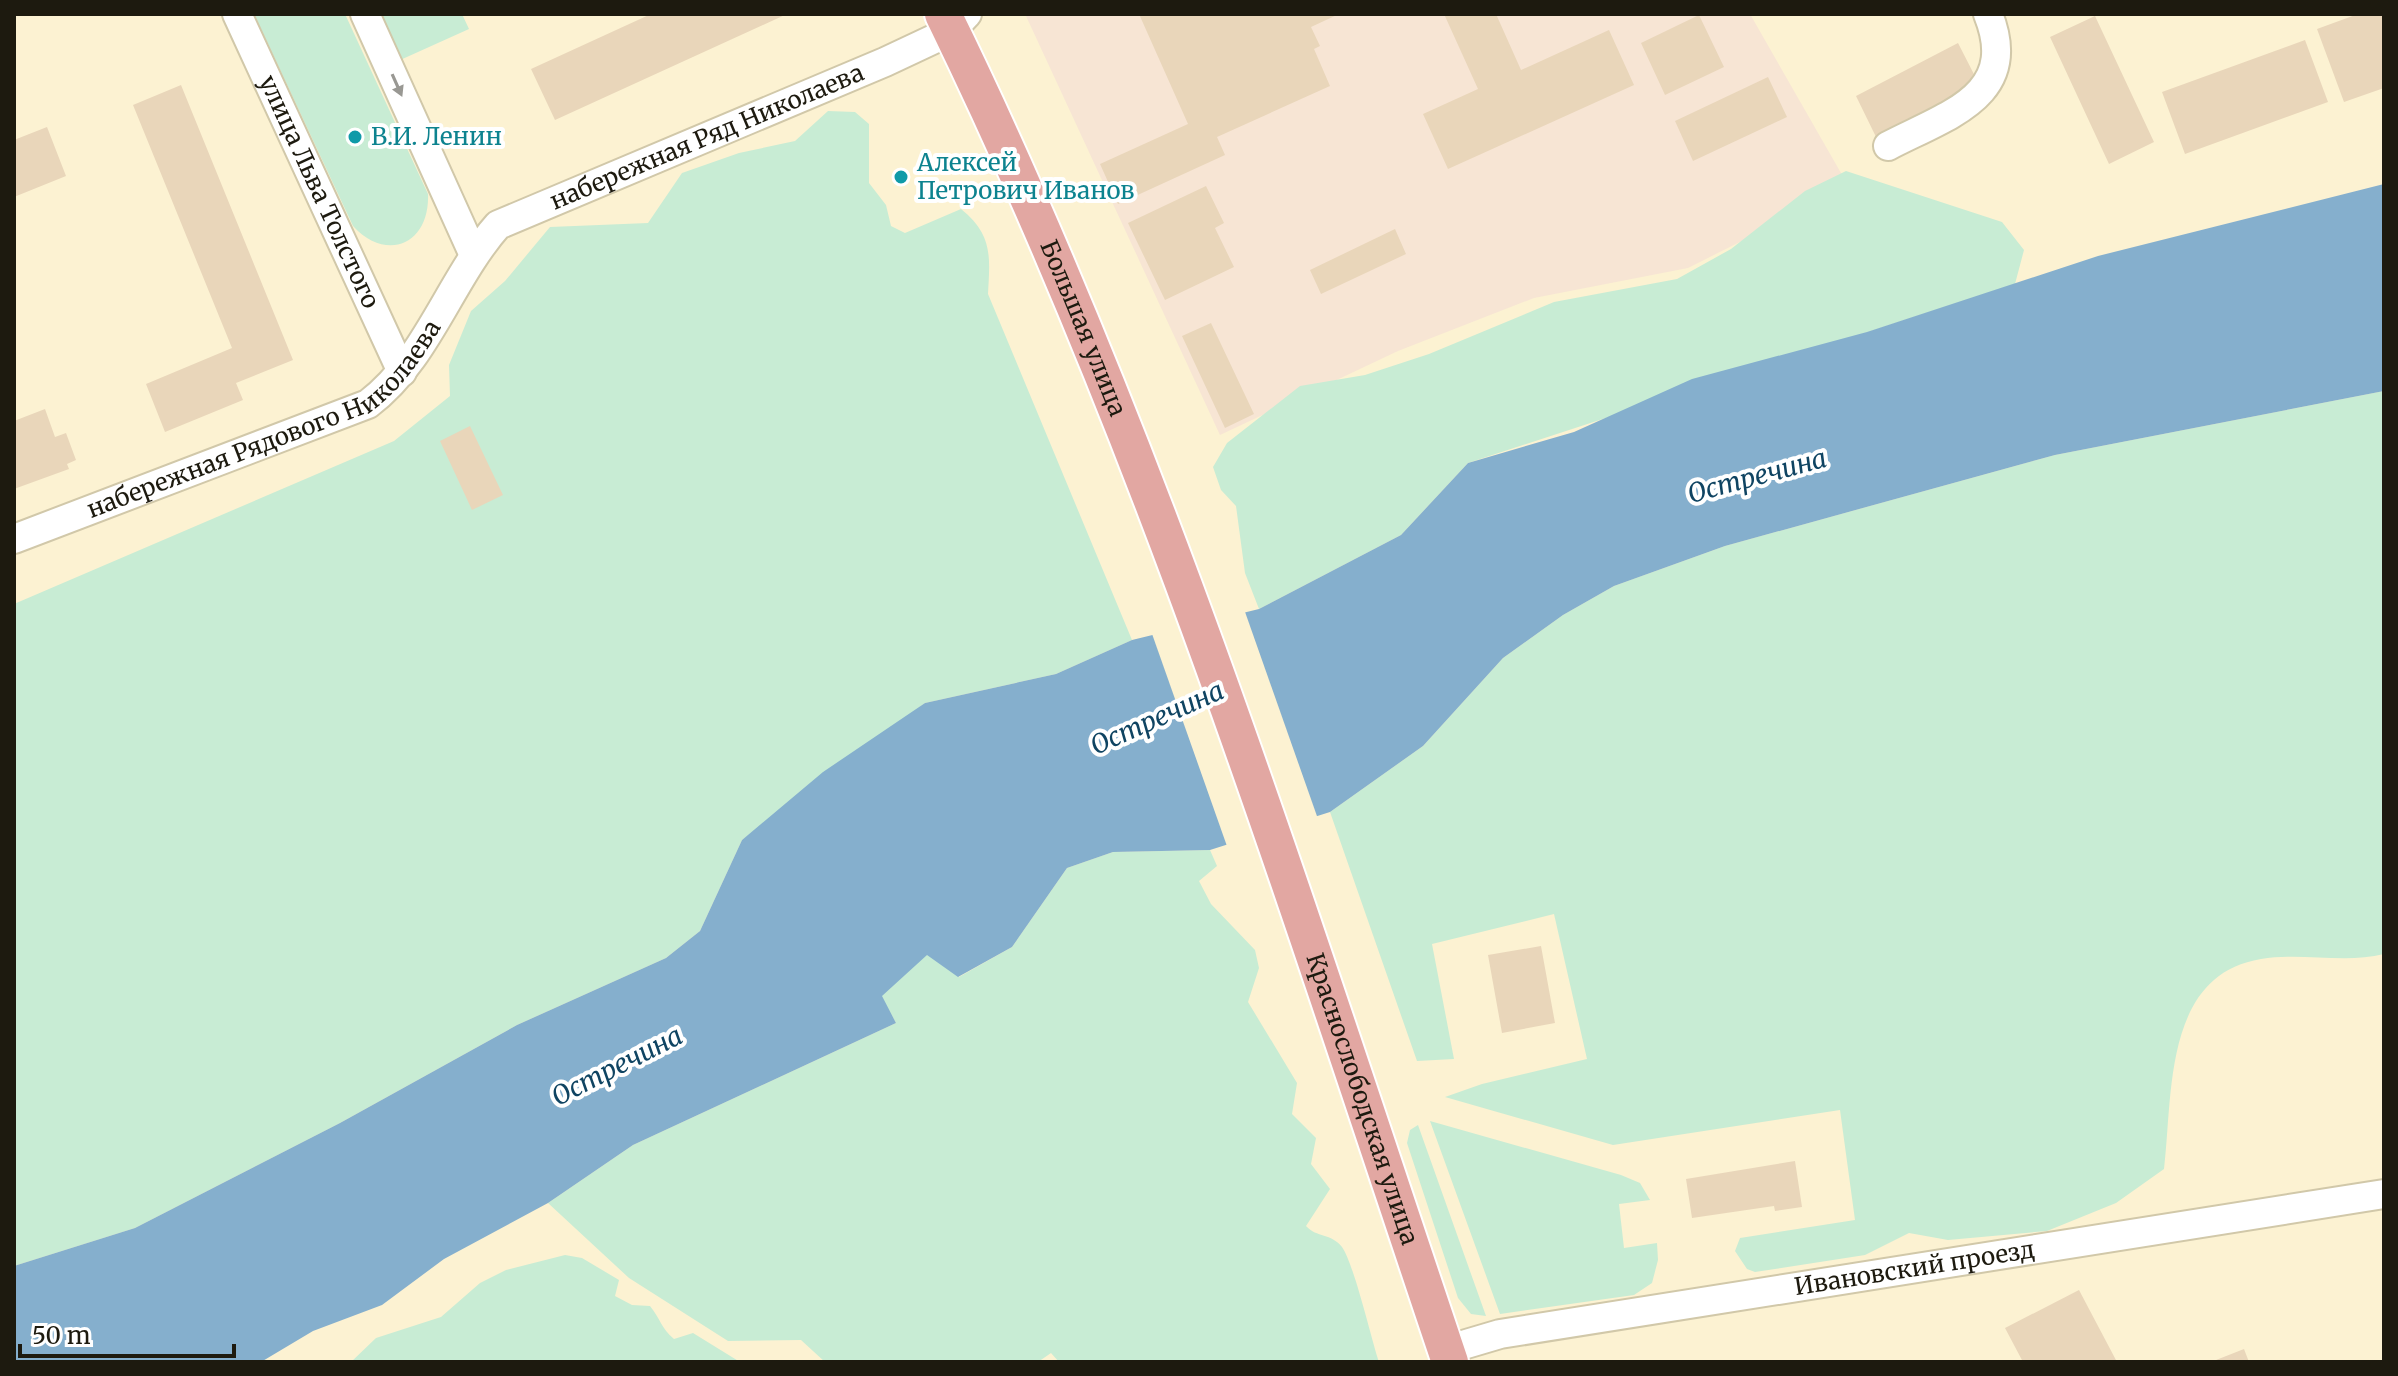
<svg xmlns="http://www.w3.org/2000/svg" width="2398" height="1376" font-family="Merriweather,serif">
	<style>
		.commercial { fill: #f7e5d4 }
		.green { fill: #c8ecd4 }
		.water { fill: #85afcd }
		.pier { fill: #fcf2d2 }
		.building { fill: #e9d6ba }
		.lines { fill: none; stroke-linecap: round; stroke-linejoin: round }
		.minor-casing { stroke: #d1c8a9; stroke-width: 32 }
		.major-casing { stroke: #fff; stroke-width: 40 }
		.minor { stroke: #fff; stroke-width: 28 }
		.major { stroke: #e2a7a2; stroke-width: 36 }
		.oneway { fill: #999893 }
		.culture-dot { fill: #0f9aa8; stroke: #fff; stroke-width: 3 }
		.labels { text-anchor: middle; stroke-width: 8; stroke-linejoin: round; paint-order: stroke }
		.street-label { font-size: 24px; fill: #1d1a0f; stroke: #fff }
		.culture-label { font-size: 24px; fill: #0d838f; stroke: #fff; text-anchor: start }
		.water-label { font-size: 26px; font-style: italic; fill: #0f4462; stroke: #fff }
	</style>
	<rect width="100%" height="100%" fill="#fcf2d2"/>
	<!-- commercial -->
	<path class="commercial" d="M1030,14h720l99,173 -161,81 -154,30 -136,53 -178,84 -194,-419z"/>
	<!-- green -->
	<path class="green" d="M254,14h91l83,180c2,50 -41,69 -75,32z
		M377,14h85l7,15 -71,32z
		M828,111l27,1 14,12v59l17,22 5,21 14,7 56,-24c32,26 29,47 27,85l144,346 -76,34 -131,29 -183,137 -42,91 -34,27 -149,67 -177,98 -205,105 -121,38v-662l380,-163 56,-45 -1,-31 22,-54 34,-30 45,-54 98,-4 34,-50 57,-20 56,-12z
		M1846,171l156,51 22,28 -9,34 -547,179 -67,72 -142,74 -14,-36 -9,-67 -15,-16 -8,-23 14,-24 73,-57 65,-11 64,-21 125,-52 123,-23 54,-30 74,-58z
		M2384,391v563c-39,10 -83,-2 -123,5 -98,16 -88,136 -97,210l-48,34 -69,28 -99,9 -39,-7 -44,22 -110,17 -8,-3 -12,-18 5,-13 115,-18 -15,-110 -227,35 -168,-48 37,-13 105,-25 -33,-145 -122,30 22,115 -37,2 -87,-249 93,-66 80,-88 60,-43 51,-29 111,-40 330,-91z
		M1210,850l7,16 -18,15 12,23 44,46 4,18 -11,34 49,81 -5,31 24,24 -5,26 19,25 -24,37c11,12 25,7 36,21 12,17 29,91 37,115h-320l-8,-9 -13,9h-213l-24,-22 -73,1 -99,-63 -81,-75 85,-58 263,-122 -15,-27 46,-42 32,23 53,-30 55,-79 46,-16z
		M1430,1121l191,54 19,8 10,17 -31,4 5,44 33,-5 1,17 -6,23 -18,12 -134,19z
		M1418,1125l68,191 -15,-2 -13,-16 -51,-155 3,-13z
		M565,1255l17,3 37,22 -4,16 17,9 18,1c10,12 11,22 24,33l19,-6 47,29h-389l25,-24 65,-21 39,-34 26,-13z"/>
	<!-- water -->
	<path class="water" d="M2384,184v207l-329,64 -330,91 -111,40 -51,29 -60,43 -80,88 -93,66 -120,38 -97,2 -46,16 -55,79 -54,30 -31,-22 -45,41 14,27 -263,122 -85,58 -104,56 -62,46 -69,26 -52,31h-247v-96l121,-38 205,-105 177,-98 149,-67 34,-27 42,-91 81,-68 102,-69 131,-29 76,-34 127,-31 142,-74 67,-72 106,-31 118,-53 175,-47 231,-76z"/>
	<!-- pier -->
	<path class="pier" d="M1244,609l74,210 -90,30 -77,-218z"/>
	<!-- building -->
	<path class="building" d="M651,14h136l-232,106 -24,-51z
		M1139,14h200l-28,13 9,19 -6,3 16,37 -113,51 8,18 -107,49 -18,-40 88,-40z
		M1444,14h52l25,56 88,-40 25,55 -186,84 -25,-55 55,-25z
		M2358,14h26v74l-40,14 -27,-73z
		M1699,15l25,52 -59,28 -24,-52z
		M2095,16l59,126 -45,22 -59,-127z
		M2305,40l23,62 -143,52 -23,-62z
		M1958,43l23,45 -103,53 -22,-45z
		M1768,77l19,40 -94,44 -18,-40z
		M181,85l112,275 -57,23 7,17 -78,32 -19,-48 86,-36 -99,-243z
		M47,127l19,49 -52,21v-57z
		M1206,186l18,37 -9,5 19,39 -69,33 -37,-77z
		M1395,229l11,25 -85,40 -11,-24z
		M1211,323l43,91 -29,14 -43,-92z
		M45,409l10,28 11,-4 10,27 -9,4 2,5 -55,20v-68z
		M470,426l33,69 -31,15 -32,-69z
		M1541,946l14,77 -53,10 -14,-78z
		M1795,1161l7,46 -27,4 -1,-5 -82,12 -6,-39z
		M2079,1290l38,72h-94l-18,-34z
		M2244,1349l5,13h-38z"/>
	<g class="lines">
		<defs>
			<g id="minor">
				<path id="s1" d="M237,14l165,358"/>
				<path d="M365,14l108,239"/>
				<path d="M1888,146c59,-31 133,-50 100,-132"/>
				<path id="s2" d="M14,539l354,-135c59,-44 82,-125 130,-179l387,-163 66,-31 16,-17"/>
				<path id="s3" d="M1446,1350l54,-16 884,-140"/>
			</g>
			<g id="major">
				<path id="s4" d="M943,14c211,432 354,894 507,1348"/>
			</g>
		</defs>
		<!-- minor casing -->
		<use href="#minor" class="minor-casing"/>
		<!-- major casing -->
		<use href="#major" class="major-casing"/>
		<!-- minor -->
		<use href="#minor" class="minor"/>
		<!-- major -->
		<use href="#major" class="major"/>
	</g>
	<!-- one-way arrows -->
	<defs><path id="oneway-solid" d="M-6-.8H1V-3.2L6.5 0L1 3.2V.8H-6Z" transform="scale(2)"/></defs>
	<use class="oneway" href="#oneway-solid" transform="translate(397 85) rotate(66)"/>
	<!-- markers -->
	<g class="culture-dot">
		<circle cx="355" cy="137" r="8"/>
		<circle cx="901" cy="177" r="8"/>
	</g>
	<g class="labels">
		<!-- street labels -->
		<g class="street-label">
			<text dy="8" stroke="none"><textPath href="#s2" startOffset="828">набережная Ряд Николаева</textPath></text>
			<text dy="8" stroke="none"><textPath href="#s1" startOffset="196">улица Льва Толстого</textPath></text>
			<text dy="8" stroke="none"><textPath href="#s4" startOffset="344">Большая улица</textPath></text>
			<text dy="8" stroke="none"><textPath href="#s2" startOffset="282">набережная Рядового Николаева</textPath></text>
			<text dy="8" stroke="none"><textPath href="#s4" startOffset="1164">Краснослободская улица</textPath></text>
			<text dy="8" stroke="none"><textPath href="#s3" startOffset="476">Ивановский проезд</textPath></text>
		</g>
		<!-- culture labels -->
		<g class="culture-label">
			<text x="371" y="145">В.И. Ленин</text>
			<text x="917" y="171">Алексей<tspan x="917" dy="28">Петрович Иванов</tspan></text>
		</g>
		<!-- water labels -->
		<g class="water-label">
			<text transform="translate(1757 476) rotate(-15)" y="9">Остречина</text>
			<text transform="translate(1157 718) rotate(-24)" y="9">Остречина</text>
			<text transform="translate(617 1066) rotate(-27)" y="9">Остречина</text>
		</g>
	</g>
	<!-- border -->
	<rect width="2398" height="1376" fill="none" stroke="#1d1a0f" stroke-width="32"/>
	<!-- scale -->
	<path d="M20 1344v12h214v-12" fill="none" stroke="#1d1a0f" stroke-width="4"/>
	<text x="32" y="1344" font-size="24" fill="#1d1a0f" stroke="#ffffff" stroke-width="6" paint-order="stroke">50 m</text>
</svg>
